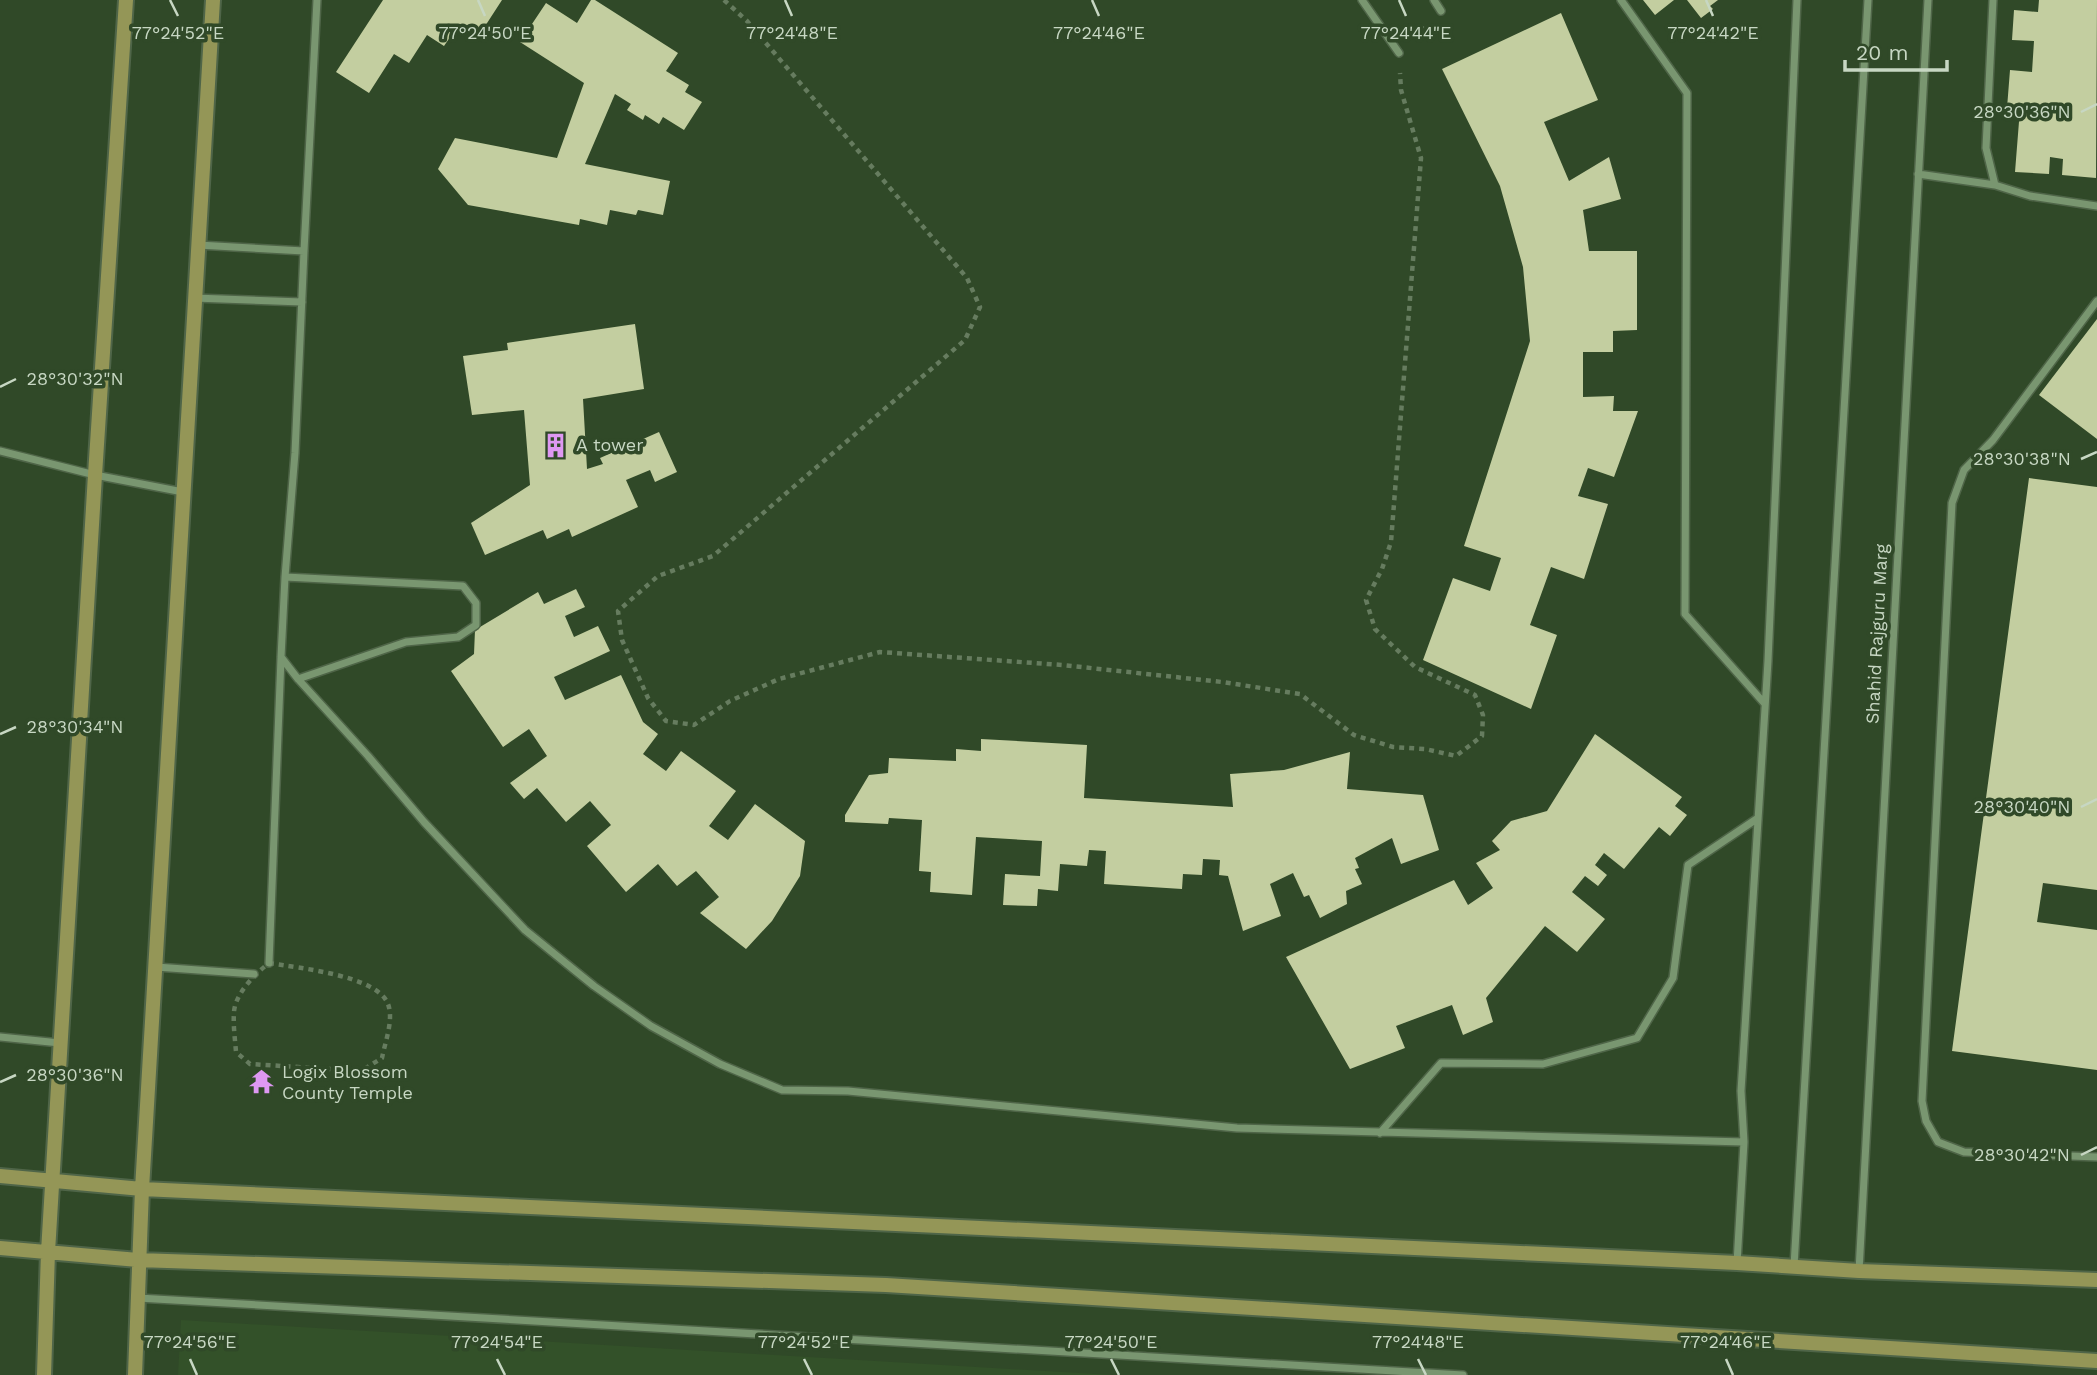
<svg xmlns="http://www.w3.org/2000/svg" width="2097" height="1375" font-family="'Work Sans',sans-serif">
  <rect width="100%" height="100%" fill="#304928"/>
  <path fill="#335129" d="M181,1320L1113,1375H178Z"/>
  <path fill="#c3cea0" d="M383,0H502L478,37L459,24L444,46L427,35L409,63L394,54L369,93L336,72Z
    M591,0H595L678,53L666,71L689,85L685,92L702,102L684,130L663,117L659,124L645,115L643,120L627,110L631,104L615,94L585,164L670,181L663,215L638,210L636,215L610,210L607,225L580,219L579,225L468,205L438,169L455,138L557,158L584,83L520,42L546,3L577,23Z
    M1643,0H1674L1655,15Z
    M1687,0H1718L1710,6L1713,9L1701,18Z
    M2039,0H2097L2096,178L2062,175L2063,159L2050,157L2049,174L2015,172L2020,109L2007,108L2010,70L2032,72L2034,41L2012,40L2014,10L2038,12Z
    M1561,13L1598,100L1544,122L1569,181L1609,157L1621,199L1583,210L1589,251H1637V330L1613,331V352H1583V397L1614,396L1613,411H1638L1614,477L1588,468L1578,496L1608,504L1584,579L1551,567L1530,625L1557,635L1531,709L1423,660L1453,578L1490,591L1501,558L1464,546L1530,341L1523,267L1500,186L1442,69Z
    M2097,319V439L2039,395Z
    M635,324L644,389L583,399L587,469L603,464L600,458L659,432L677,472L655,482L650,470L626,480L638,507L572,537L569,529L547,539L543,530L485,555L471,523L530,485L524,410L472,415L463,356L508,350L507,343Z
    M2029,478L2097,487V890L2043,883L2037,922L2097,930V1070L1952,1051Z
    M576,589L585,607L565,616L574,637L598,626L610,651L554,677L565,700L621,675L643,722L658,734L643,754L666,771L681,751L736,791L709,826L728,840L755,804L805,841L800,876L772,921L746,949L700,913L719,897L696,871L677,886L658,864L626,892L587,846L611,825L590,801L566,822L537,788L524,799L510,783L547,756L529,729L503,747L451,671L474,654L475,630L538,592L544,604Z
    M1595,734L1682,797L1675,806L1687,815L1670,836L1659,827L1624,869L1604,853L1595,865L1607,875L1598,886L1585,876L1572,892L1605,919L1577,952L1545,926L1486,998L1493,1022L1463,1035L1452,1005L1396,1026L1405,1048L1350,1069L1286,957L1454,880L1468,905L1493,888L1476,863L1500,850L1492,841L1511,821L1547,811Z
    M981,739L1087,745L1084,798L1233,807L1230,774L1284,770L1350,752L1347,789L1423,795L1439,850L1401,864L1392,838L1355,858L1359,868L1355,869L1362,884L1346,891L1347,904L1320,918L1309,895L1304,897L1293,873L1270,884L1281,916L1243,931L1228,876L1219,875L1220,860L1203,859L1202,875L1183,874L1182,889L1104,884L1106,851L1089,850L1087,866L1060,864L1058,891L1038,889L1037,906L1003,905L1005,874L1040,876L1042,841L976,837L972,895L930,892L931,872L919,871L922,820L889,818L888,824L845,822V815L869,775L888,773L889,758L956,761V749L981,751Z"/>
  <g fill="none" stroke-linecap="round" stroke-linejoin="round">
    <defs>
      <path id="street" d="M1362,0L1399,53
        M1434,0L1441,11
        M1621,0L1687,93L1685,614L1765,704
        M1993,0L1986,148L1995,185L2030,196L2097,206
        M1918,174L1995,185
        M198,245L304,251L295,453L285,577L281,657L298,679L368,756L424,822L525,930L594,986L651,1026L720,1064L782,1090L848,1091L1237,1128L1744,1142
        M304,251L317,0
        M194,298L302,302
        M2097,301L1993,440L1964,470L1952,503L1922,1101L1926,1121L1938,1142L1964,1152L2097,1157
        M0,451L95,475L183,492
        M285,577L463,586L476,603V625L458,637L406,642L298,679
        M269,963L281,658
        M156,967L254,974
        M0,1037L60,1043
        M1380,1133L1441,1063L1543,1064L1637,1038L1673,978L1688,865L1758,818
        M1737,1263L1744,1142L1741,1091L1768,661L1797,0
        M1794,1266L1868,0
        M1859,1271L1928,0
        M138,1298L1463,1375"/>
      <path id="secondary" d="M0,1176L142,1189L1737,1263L1859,1271L2097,1280
        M0,1248L138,1260L886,1285L2097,1361
        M44,1375L48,1252L95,475L126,0
        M135,1375L142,1189L213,0"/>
    </defs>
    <use href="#street" stroke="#4f6548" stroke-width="10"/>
    <use href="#secondary" stroke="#4f6548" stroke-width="18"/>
    <path stroke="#667c5f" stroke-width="4.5" stroke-dasharray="5 5" stroke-linecap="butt" d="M724,0L747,21L967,278L980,307L965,340L713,556L658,576L618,611L622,640L648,698L666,721L694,725L730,701L779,679L880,652L1062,665L1222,682L1300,694L1354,735L1393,747L1425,749L1456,756L1482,736L1483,715L1475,695L1415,667L1375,629L1366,600L1382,569L1391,542L1421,158L1401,90L1400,73
      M1413,37L1425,23
      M269,963C297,968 377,975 388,1004C394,1020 385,1042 382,1058L361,1071L250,1064L236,1052C235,1039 233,1025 234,1012C235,994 255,974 269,963Z"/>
    <use href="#street" stroke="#799670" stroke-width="7"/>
    <use href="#secondary" stroke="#949657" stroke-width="14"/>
  </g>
  <path fill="none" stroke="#c7d7c3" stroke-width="2.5" d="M170,0L178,16M478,0L485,16M785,0L792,16M1092,0L1099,16M1399,0L1406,16M1706,0L1713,16M2081,112L2097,104M0,387L16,379M2081,459L2097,452M0,734L16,727M2081,807L2097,799M0,1082L16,1075M2081,1155L2097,1147M190,1359L197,1375M497,1359L505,1375M804,1359L812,1375M1111,1359L1119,1375M1418,1359L1426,1375M1726,1359L1733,1375"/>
  <defs>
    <symbol id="building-bare" viewBox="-9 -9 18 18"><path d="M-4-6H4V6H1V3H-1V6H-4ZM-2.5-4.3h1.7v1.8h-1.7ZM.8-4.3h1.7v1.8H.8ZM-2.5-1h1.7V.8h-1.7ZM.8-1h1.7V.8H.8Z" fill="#de98f2" stroke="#304928" stroke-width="2.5" paint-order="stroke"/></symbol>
    <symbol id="temple-bare" viewBox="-9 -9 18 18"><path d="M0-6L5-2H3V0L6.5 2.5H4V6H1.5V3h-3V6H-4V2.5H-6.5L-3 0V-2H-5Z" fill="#de98f2" stroke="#304928" stroke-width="2.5" paint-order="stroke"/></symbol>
  </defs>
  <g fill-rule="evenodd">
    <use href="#building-bare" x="538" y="428" width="35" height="35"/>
    <use href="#temple-bare" x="244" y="1064" width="35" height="35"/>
  </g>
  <g text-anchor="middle" stroke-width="7" stroke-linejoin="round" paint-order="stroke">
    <g font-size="18" fill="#c7d7c3" stroke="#304928" text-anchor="start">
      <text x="576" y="451">A tower</text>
      <text x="282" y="1078">Logix Blossom<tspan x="282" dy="21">County Temple</tspan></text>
    </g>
    <g font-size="18" fill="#c7d7c3" stroke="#304928">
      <text transform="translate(1877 634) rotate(-87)" y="6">Shahid Rajguru Marg</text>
    </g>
  </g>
  <g font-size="18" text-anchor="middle" fill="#c7d7c3" stroke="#304928" stroke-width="7" stroke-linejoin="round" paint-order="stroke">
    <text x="178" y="39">77°24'52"E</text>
    <text x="485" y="39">77°24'50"E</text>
    <text x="792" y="39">77°24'48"E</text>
    <text x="1099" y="39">77°24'46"E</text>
    <text x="1406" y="39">77°24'44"E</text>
    <text x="1713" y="39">77°24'42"E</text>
    <text x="2022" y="118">28°30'36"N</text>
    <text x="75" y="385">28°30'32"N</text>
    <text x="2022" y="465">28°30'38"N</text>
    <text x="75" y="733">28°30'34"N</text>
    <text x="2022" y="813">28°30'40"N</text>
    <text x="75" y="1081">28°30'36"N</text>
    <text x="2022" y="1161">28°30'42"N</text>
    <text x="190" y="1348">77°24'56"E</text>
    <text x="497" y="1348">77°24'54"E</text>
    <text x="804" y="1348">77°24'52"E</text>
    <text x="1111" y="1348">77°24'50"E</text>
    <text x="1418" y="1348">77°24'48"E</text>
    <text x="1726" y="1348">77°24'46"E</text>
  </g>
  <path d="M1845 60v10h102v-10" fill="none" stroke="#c7d7c3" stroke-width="3.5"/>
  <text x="1856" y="60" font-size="21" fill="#c7d7c3" stroke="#304928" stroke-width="5" paint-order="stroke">20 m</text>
</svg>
